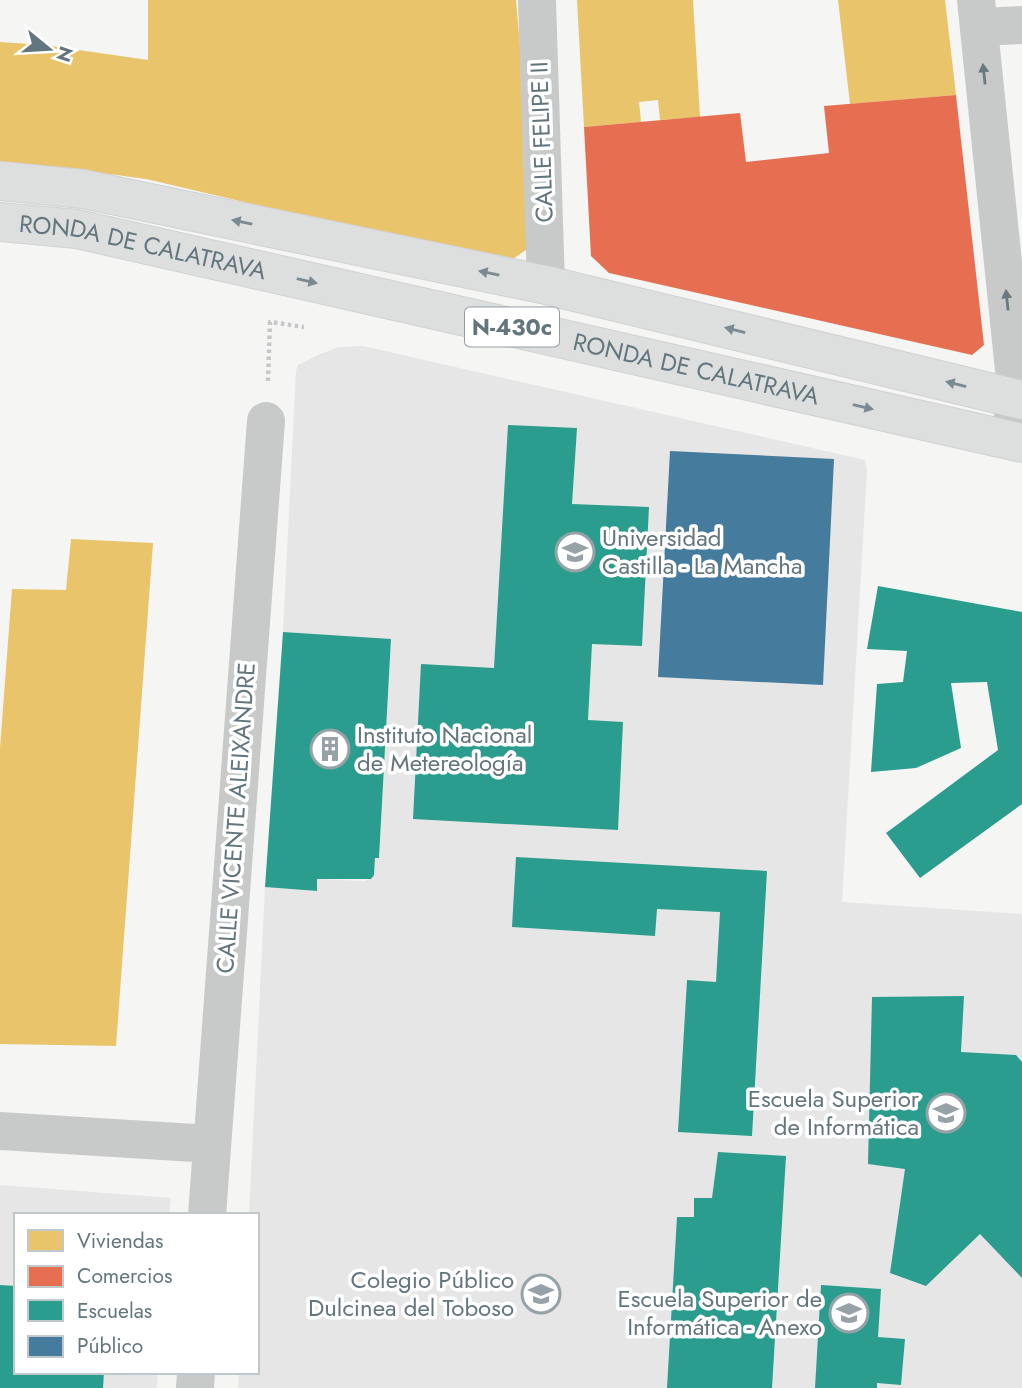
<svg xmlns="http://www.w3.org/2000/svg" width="1022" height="1388" font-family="Jost,sans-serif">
  <rect width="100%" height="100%" fill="#f5f5f4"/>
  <path fill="#e5e6e5" d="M363,346L865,460L867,471L842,902L1022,914V1388H238L239,1372H257V1215H249L265,887L316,891L317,879L365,881L374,875L375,858H379L391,640L283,632L296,371L298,365L318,355L339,347Z
    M0,1185L171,1198L169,1215H16V1372H158L157,1388H0Z"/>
  <path fill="#e9c46a" d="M148,0H516L525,105L533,245L510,261L373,232L146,179L49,166L0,165V42L44,45L148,60Z
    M577,0H693L700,117L660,120L658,100L639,102L641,122L584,127Z
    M838,0H945L956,95L850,104Z
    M71,539L153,543L116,1046L0,1044V748L12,589L66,590Z"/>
  <path fill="#e76f51" d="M956,95L984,345L972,355L609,273L591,256L584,127L740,113L746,162L829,153L824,106Z"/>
  <path fill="#2a9d8f" d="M508,425L577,428L572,504L649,507L642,646L592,644L588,720L623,722L618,830L413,819L421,664L494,668Z
    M878,586L1022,612V804L920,878L886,833L998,750L987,682L951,683L961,748L916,768L871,772L877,684L903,682L907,651L867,649Z
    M283,632L391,639L379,858H375L374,875L371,879H317V891L265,887Z
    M516,857L767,871L752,1136L678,1132L687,980L716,982L720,912L657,909L655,936L512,927Z
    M964,996L961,1052L1016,1055L1022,1062V1278L980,1234L926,1286L890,1273L905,1169L868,1164L872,997Z
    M718,1152L786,1156L772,1388H667L677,1217H694V1198H712Z
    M0,1285L16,1286V1372H104L103,1388H0Z
    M821,1285L881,1289L878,1337L905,1339L901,1385L877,1383V1388H815Z"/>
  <path fill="#457b9d" d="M670,451L834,459L823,685L658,677Z"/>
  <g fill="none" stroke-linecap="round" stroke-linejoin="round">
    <defs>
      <g id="highway">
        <path d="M0,181L83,189L546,285L1022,400"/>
        <path id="s1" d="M0,222L77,229L1022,443"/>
      </g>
    </defs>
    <use href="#highway" stroke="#d1d2d2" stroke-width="40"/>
    <path stroke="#c5c7c8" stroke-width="4.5" stroke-dasharray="3.5 3.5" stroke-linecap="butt" d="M268,381L270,322L304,327"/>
    <path stroke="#c8caca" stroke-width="38" d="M537,0L546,285
      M976,0L1017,399L1008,440
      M979,27L1022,25
      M0,1131L211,1144
      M207,1215L266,421
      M195,1388L196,1372"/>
    <use href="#highway" stroke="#dddede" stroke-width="38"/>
  </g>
  <defs><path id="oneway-solid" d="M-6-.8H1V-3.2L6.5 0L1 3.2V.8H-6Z" transform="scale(1.75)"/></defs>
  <g fill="#687981">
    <use href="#oneway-solid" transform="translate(984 74) rotate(-96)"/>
    <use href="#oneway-solid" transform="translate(1007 300) rotate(-96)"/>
  </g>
  <g fill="#7b8a90">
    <use href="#oneway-solid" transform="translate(242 222) rotate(-168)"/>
    <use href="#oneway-solid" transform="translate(489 273) rotate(-168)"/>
    <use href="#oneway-solid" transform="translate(307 281) rotate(13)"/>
    <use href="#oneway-solid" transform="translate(735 330) rotate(-166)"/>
    <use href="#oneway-solid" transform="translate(956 384) rotate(-166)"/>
    <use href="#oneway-solid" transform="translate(863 407) rotate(13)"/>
  </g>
  <defs>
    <symbol id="university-ring" viewBox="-11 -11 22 22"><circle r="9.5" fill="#fff" stroke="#96a2a7" stroke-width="1.5"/><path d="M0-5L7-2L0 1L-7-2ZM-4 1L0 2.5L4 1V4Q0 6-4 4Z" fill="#96a2a7"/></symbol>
    <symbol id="building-ring" viewBox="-11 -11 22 22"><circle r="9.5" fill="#fff" stroke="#96a2a7" stroke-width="1.5"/><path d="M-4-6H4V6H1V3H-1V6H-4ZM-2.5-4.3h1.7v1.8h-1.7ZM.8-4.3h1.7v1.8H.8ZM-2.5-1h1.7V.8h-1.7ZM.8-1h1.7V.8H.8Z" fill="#96a2a7"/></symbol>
    <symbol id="school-ring" viewBox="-11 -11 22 22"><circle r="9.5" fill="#fff" stroke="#96a2a7" stroke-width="1.5"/><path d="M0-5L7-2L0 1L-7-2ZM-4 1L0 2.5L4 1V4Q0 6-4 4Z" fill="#96a2a7"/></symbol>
  </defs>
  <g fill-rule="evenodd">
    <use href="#university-ring" x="553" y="530" width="44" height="44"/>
    <use href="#building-ring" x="308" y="727" width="44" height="44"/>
    <use href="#university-ring" x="924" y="1091" width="44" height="44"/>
    <use href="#school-ring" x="519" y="1272" width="44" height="44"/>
    <use href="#university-ring" x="827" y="1291" width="44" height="44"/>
  </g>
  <g text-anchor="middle" stroke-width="7" stroke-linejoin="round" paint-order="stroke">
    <rect fill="#fff" stroke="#929ea4" stroke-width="2" x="465" y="307.5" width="94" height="39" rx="5"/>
    <g font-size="23" font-weight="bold" fill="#63757d">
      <text x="512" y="335">N-430c</text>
    </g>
    <g font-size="24" fill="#63757d" stroke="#fff">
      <text transform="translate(542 142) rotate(-92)" y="8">CALLE FELIPE II</text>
      <text dy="8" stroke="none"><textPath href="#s1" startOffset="145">RONDA DE CALATRAVA</textPath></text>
      <text dy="8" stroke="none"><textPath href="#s1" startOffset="712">RONDA DE CALATRAVA</textPath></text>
      <text transform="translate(236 818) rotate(-86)" y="8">CALLE VICENTE ALEIXANDRE</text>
    </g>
    <g font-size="24" fill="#63757d" stroke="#fff" text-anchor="end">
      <text x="602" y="546" text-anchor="start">Universidad<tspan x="602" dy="28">Castilla - La Mancha</tspan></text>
      <text x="357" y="743" text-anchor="start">Instituto Nacional<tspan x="357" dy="28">de Metereología</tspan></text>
      <text x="919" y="1107">Escuela Superior<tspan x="919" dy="28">de Informática</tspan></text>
      <text x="514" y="1288">Colegio Público<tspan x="514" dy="28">Dulcinea del Toboso</tspan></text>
      <text x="822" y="1307">Escuela Superior de<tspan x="822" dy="28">Informática - Anexo</tspan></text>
    </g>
  </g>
  <rect x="14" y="1213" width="245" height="161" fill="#ffffff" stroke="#c1c8cb" stroke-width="2"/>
  <rect x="28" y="1230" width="35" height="21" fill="#e9c46a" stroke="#c1c8cb" stroke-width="2"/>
  <text x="77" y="1248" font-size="21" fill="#63757d">Viviendas</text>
  <rect x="28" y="1266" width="35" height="21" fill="#e76f51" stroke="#c1c8cb" stroke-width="2"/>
  <text x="77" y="1283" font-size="21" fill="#63757d">Comercios</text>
  <rect x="28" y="1300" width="35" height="21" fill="#2a9d8f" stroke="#c1c8cb" stroke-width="2"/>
  <text x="77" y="1318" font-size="21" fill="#63757d">Escuelas</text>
  <rect x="28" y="1336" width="35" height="21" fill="#457b9d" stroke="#c1c8cb" stroke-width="2"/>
  <text x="77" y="1353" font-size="21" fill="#63757d">Público</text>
  <g transform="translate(49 49) rotate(108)" stroke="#ffffff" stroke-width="5" paint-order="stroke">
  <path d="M0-5L12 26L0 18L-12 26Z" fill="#63757d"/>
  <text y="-10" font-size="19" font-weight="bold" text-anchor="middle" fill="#63757d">N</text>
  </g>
</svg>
